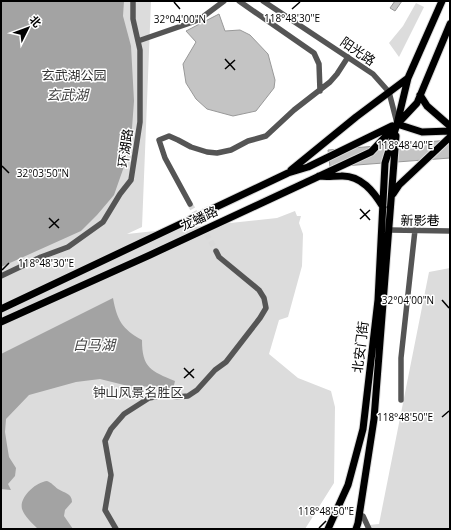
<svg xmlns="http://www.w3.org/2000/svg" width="451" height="530" font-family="'Open Sans','Noto Sans SC',sans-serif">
  <rect width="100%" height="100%" fill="#fff"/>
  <path fill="#dcdcdc" d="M1,1H151L142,227L127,234L277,218L295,211L297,216H301L299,223L303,234L302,266L288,317L279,320L269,354L298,378L331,391L335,407L334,483L305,529H1Z
    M416,3L424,7L399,57L389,43L403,26Z
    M450,268V529H368L369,525L379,524L429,272Z"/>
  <path fill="#a3a3a3" d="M1,1H124L123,16L131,46L134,101L132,128L127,158L114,195L97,215L81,231L1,267Z
    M113,298C117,320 122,329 142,340C142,368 151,371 175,381L173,389L140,386H128L100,379L76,382L29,395L6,419L5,432L7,445L9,457L16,468L15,476L8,484L11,490L1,489V354Z
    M47,481C52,483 54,486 58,489C64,493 72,493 72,502L65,510L64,516L73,529H38C32,523 25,517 22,509C19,497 36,482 47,481Z"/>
  <path fill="#c4c4c4" stroke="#999" d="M395,1H402L395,11L390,8Z
    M219,14L225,31L240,30L250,35L268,54L275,80L274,88L256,111L233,116L207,109L196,99L186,83L183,64L196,42L186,31Z
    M450,140V158L330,167L328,150Z"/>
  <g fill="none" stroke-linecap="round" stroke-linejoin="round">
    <path stroke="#d9d9d9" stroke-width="5.5" stroke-dasharray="5.5 3" stroke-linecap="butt" d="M190,204L216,251"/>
    <defs>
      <path id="major" d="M420,95L427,106L450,126
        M397,124L422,132L450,131
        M291,170L356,117L408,78
        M319,176C327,177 333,176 341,176C361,175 374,192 383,207
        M393,194L399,185L450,137
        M1,309L288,173L308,167L392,126
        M1,322L150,255L371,152L417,103L450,24
        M328,529L348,485L363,429L378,300L385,163L397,124L408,78L442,1
        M356,529L358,523L374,419L396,136"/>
    </defs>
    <use href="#major" stroke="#dbdbdb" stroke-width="9"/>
    <path stroke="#555" stroke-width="5.5" d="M239,1L314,53L319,64L320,91
      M263,1L373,74L389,92L397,123
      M138,41L190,23L200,19L224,1
      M190,204L165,158L159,140L169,136L178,140L191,147L207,152L217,153L231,150L248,141L266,136L294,110L330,82L337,74L348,57
      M390,230L450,231
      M1,276L41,257L68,247L103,222L120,194L131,180L140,122V50L133,19V1
      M401,400V358L415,230
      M363,516L369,529
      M116,529L105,510L111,475L105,441L111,429L124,414L149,398L165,395L177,397L188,396L197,390L215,370L226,362L260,318L266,308L264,298L259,290L219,257L216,251"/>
    <use href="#major" stroke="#000" stroke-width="7"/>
  </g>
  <path fill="none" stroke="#000" stroke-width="1.5" d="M174,2L180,9M292,9L300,2M225,59L235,70M225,69L235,60M442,146L449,139M2,166L9,173M360,209L370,220M49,218L59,228M360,219L370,210M49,228L59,219M2,270L9,263M442,300L449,308M184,368L194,378M184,378L194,369M442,417L449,411M319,528L326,521"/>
  <g text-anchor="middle" stroke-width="3" stroke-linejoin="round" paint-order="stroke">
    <g font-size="13" fill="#000" stroke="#fff">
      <text transform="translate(358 51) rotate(35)" y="5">阳光路</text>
      <text transform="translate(125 148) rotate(-82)" y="5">环湖路</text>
      <text transform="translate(199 218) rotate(-25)" y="5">龙蟠路</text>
      <text x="420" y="225">新影巷</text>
      <text transform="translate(360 347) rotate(-83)" y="5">北安门街</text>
    </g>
    <g font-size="13" fill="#333" stroke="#fff">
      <text x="74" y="80">玄武湖公园</text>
      <text x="138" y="397">钟山风景名胜区</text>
    </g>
    <g font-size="14" font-style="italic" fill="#444" stroke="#fff">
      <text x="67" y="100">玄武湖</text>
      <text x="94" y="350">白马湖</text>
    </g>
  </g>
  <g font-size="10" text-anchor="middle" fill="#000" stroke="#fff" stroke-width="3" stroke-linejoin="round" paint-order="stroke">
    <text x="292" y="22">118°48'30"E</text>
    <text x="180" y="23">32°04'00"N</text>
    <text x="405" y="149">118°48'40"E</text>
    <text x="43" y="177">32°03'50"N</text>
    <text x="46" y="267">118°48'30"E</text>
    <text x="408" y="304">32°04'00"N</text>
    <text x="405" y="421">118°48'50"E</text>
    <text x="326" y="515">118°48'50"E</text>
  </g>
  <rect width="451" height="530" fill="none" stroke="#000000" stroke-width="4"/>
  <g transform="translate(28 28) rotate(48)" stroke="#ffffff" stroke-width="3" paint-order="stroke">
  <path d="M0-3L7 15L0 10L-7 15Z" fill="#000000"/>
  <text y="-6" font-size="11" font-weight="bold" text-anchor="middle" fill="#000000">北</text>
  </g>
</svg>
